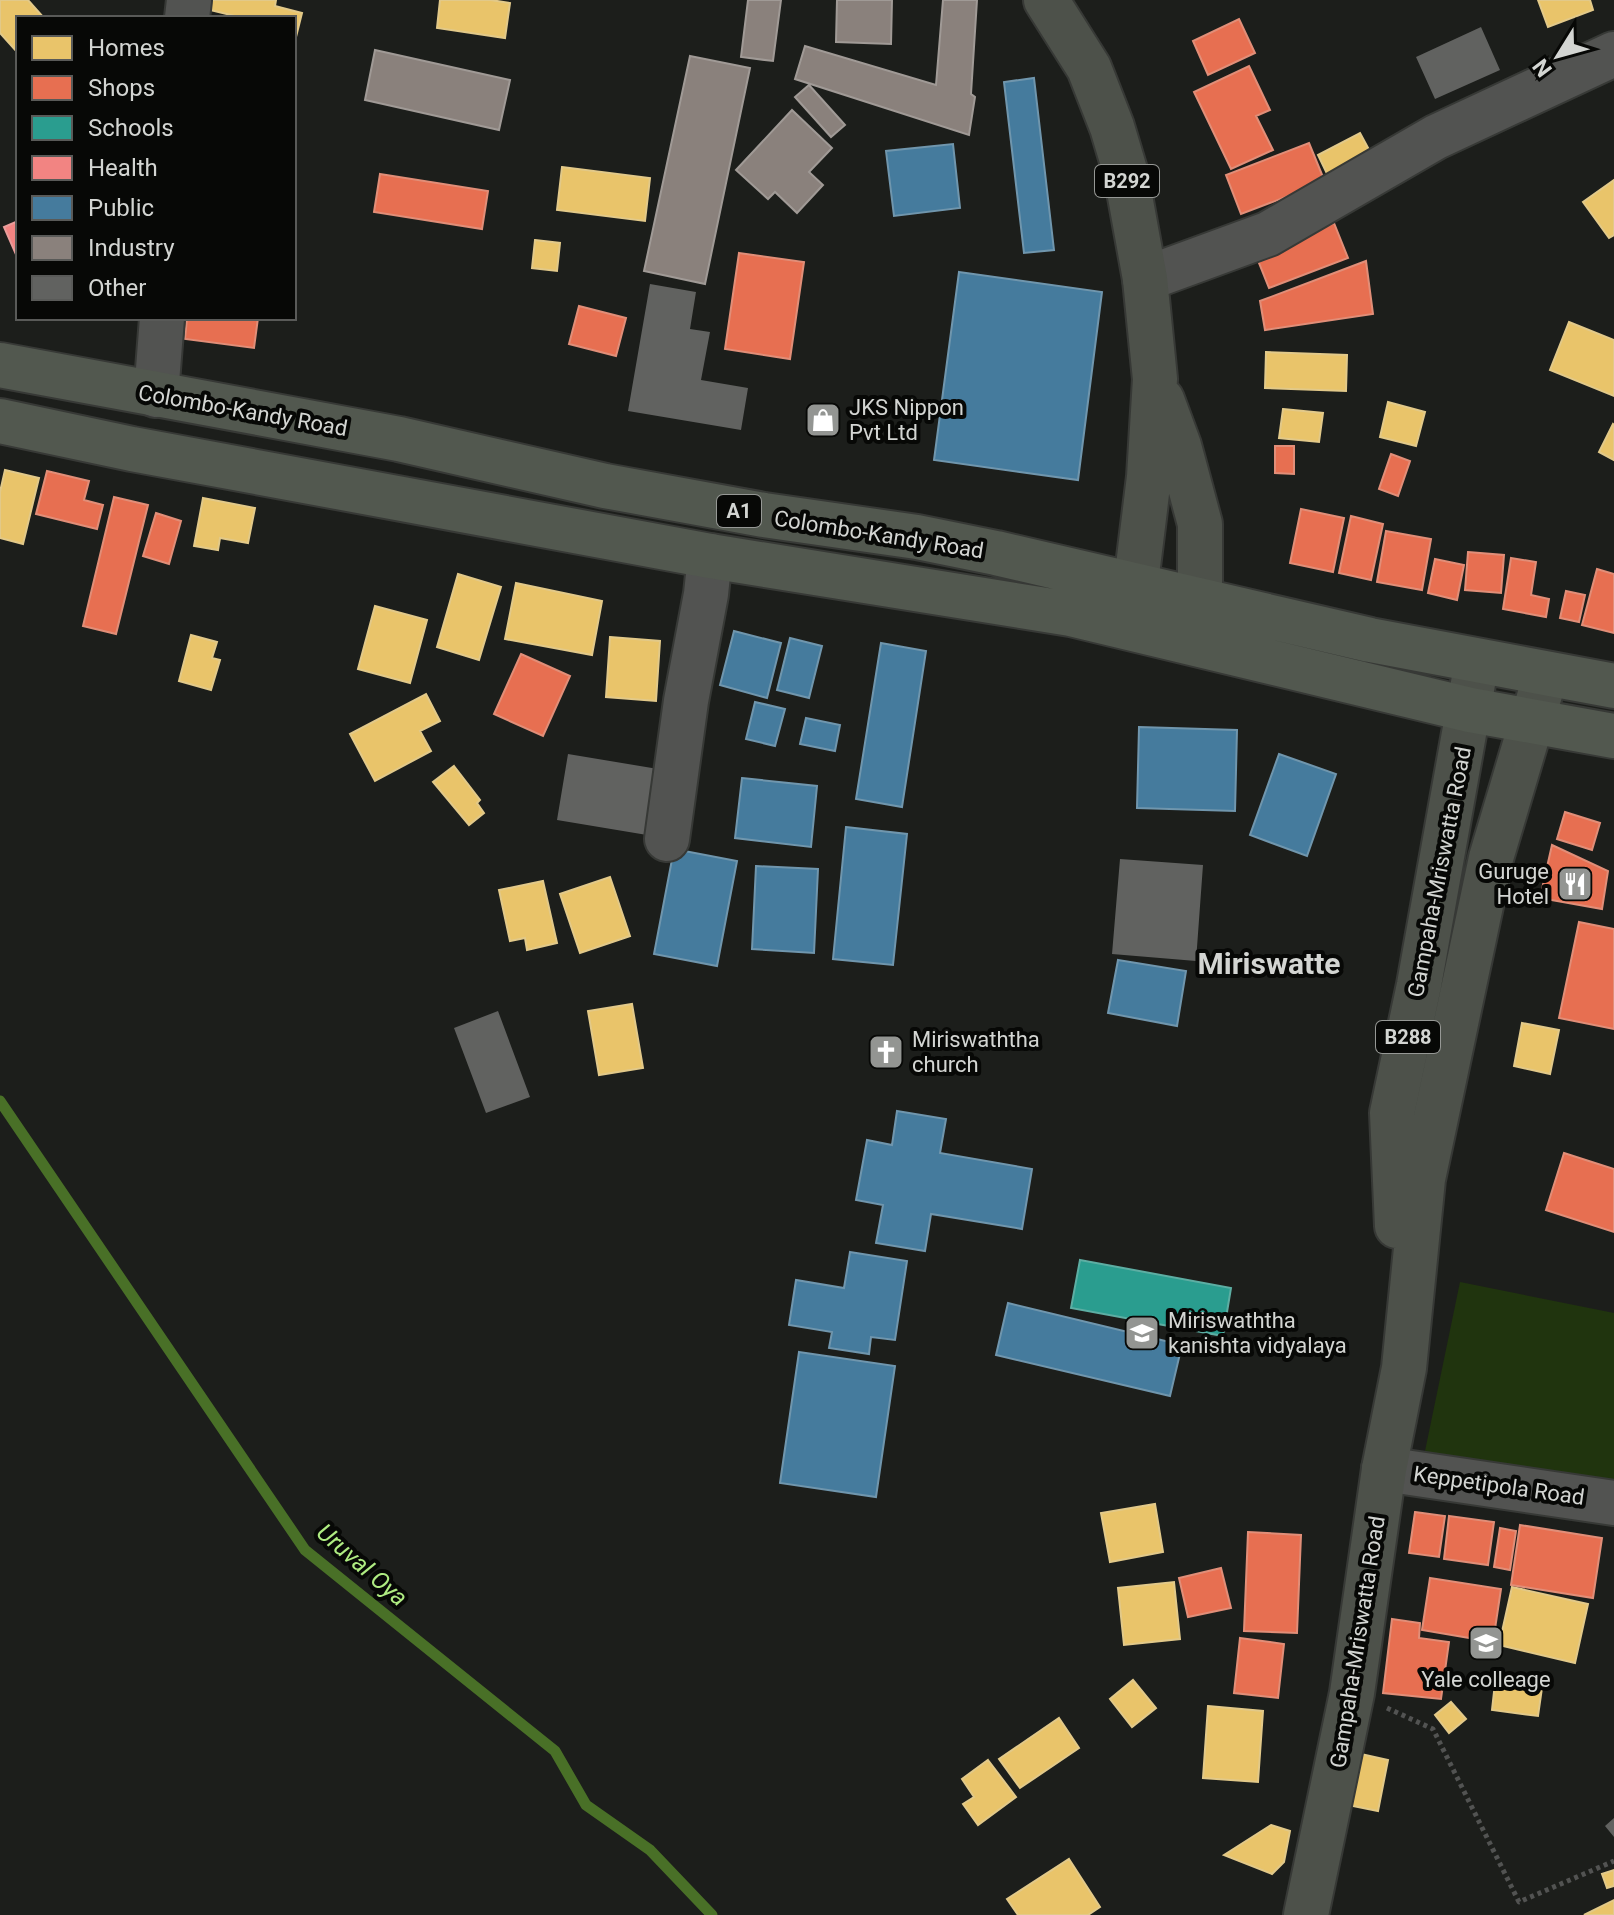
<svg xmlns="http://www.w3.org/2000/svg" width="1614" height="1915" font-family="Roboto,sans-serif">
  <rect width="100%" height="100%" fill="#1c1e1b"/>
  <path fill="#20340e" d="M1460,1282L1614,1313V1481L1424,1456Z"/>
  <path fill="#e9c46a" stroke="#e2c989" stroke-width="2" d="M0,0H28L44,18H18L17,52L0,33Z
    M200,0H276L275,6L302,13L294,45V18H243L198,7Z
    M440,0H491L510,3L505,38L437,28Z
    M1538,0H1590L1593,10L1548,27Z
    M1360,133L1373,157L1330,180L1318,155Z
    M562,167L650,178L645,221L557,210Z
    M1614,180V235L1609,238L1583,202Z
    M535,240L560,243L557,271L532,268Z
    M1569,322L1614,340V396L1550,370Z
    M1266,352L1347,355L1346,391L1265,388Z
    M1388,402L1425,412L1416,446L1380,437Z
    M1283,409L1323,413L1319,442L1279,438Z
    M1613,424L1614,425V460L1599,452Z
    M5,470L39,478L23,544L0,538V492Z
    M203,498L255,508L248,543L220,538L218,550L194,546Z
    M458,574L501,587L479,660L437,647Z
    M516,583L602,601L592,655L505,639Z
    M375,606L427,620L410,683L358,669Z
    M191,635L217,642L212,658L220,660L211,690L179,681Z
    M610,637L660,641L656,701L606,697Z
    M426,694L440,721L420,731L431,751L375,781L350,734Z
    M454,766L480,800L477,803L484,813L469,825L433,782Z
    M610,877L630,936L580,953L560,894Z
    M543,881L557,943L527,950L525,938L510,941L499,890Z
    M632,1004L643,1068L599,1075L588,1011Z
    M1522,1023L1559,1030L1550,1074L1514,1066Z
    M1155,1504L1163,1552L1110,1562L1101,1513Z
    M1174,1582L1180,1639L1124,1645L1118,1588Z
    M1512,1587L1588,1604L1575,1663L1499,1645Z
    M1133,1680L1156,1708L1132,1727L1110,1699Z
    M1495,1683L1542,1688L1538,1716L1492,1710Z
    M1451,1702L1466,1719L1449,1733L1435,1715Z
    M1208,1706L1263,1711L1258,1782L1203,1778Z
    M1059,1718L1079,1748L1020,1788L999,1759Z
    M1352,1752L1388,1760L1378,1811L1343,1804Z
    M988,1760L1016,1797L978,1825L963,1804L974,1797L962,1779Z
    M1271,1825L1290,1831L1284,1862L1272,1874L1224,1855Z
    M1069,1859L1100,1907L1088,1915H1018L1007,1899Z
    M1614,1870V1886L1607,1888L1602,1874Z
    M1614,1900V1915H1584Z"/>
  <path fill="#e76f51" stroke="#e18e78" stroke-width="2" d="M1239,19L1255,53L1208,75L1193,41Z
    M1249,66L1270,110L1256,116L1273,150L1231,169L1194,92Z
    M1309,143L1325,182L1241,214L1226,175Z
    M380,174L488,191L482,229L374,212Z
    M1334,223L1348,258L1269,288L1255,253Z
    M739,253L804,262L790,359L725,349Z
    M1366,261L1373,314L1265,330L1260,301Z
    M579,306L626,318L616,356L569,344Z
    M187,318H258L254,348L185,339Z
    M1275,446H1294V474L1275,473Z
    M1391,454L1410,461L1398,496L1379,489Z
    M47,471L89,481L84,500L103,505L97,529L36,514Z
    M114,497L148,505L116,634L83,626Z
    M1301,509L1344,518L1333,572L1290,563Z
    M156,513L181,521L169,564L143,556Z
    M1351,516L1383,524L1371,580L1339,573Z
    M1386,531L1431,539L1422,590L1377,582Z
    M1468,552L1504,555L1501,593L1465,590Z
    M1511,558L1536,562L1531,595L1549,599L1546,617L1503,609Z
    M1435,559L1464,565L1457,600L1428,593Z
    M1597,569L1614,574V633L1582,625Z
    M1566,591L1585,595L1579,622L1560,618Z
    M521,654L570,676L543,736L494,714Z
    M1565,812L1600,823L1592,850L1557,839Z
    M1552,845L1608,871L1602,909L1540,898Z
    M1579,922L1614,929V1029L1559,1018Z
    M1564,1153L1614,1169V1232L1546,1210Z
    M1415,1512L1445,1516L1439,1557L1409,1553Z
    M1449,1516L1494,1522L1488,1565L1444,1559Z
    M1520,1525L1602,1538L1593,1598L1511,1585Z
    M1500,1528L1516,1531L1510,1570L1494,1567Z
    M1248,1532L1301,1535L1297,1633L1244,1631Z
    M1221,1568L1231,1608L1188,1617L1179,1578Z
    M1430,1578L1501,1589L1493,1642L1422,1630Z
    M1392,1619L1420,1623L1419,1638L1449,1642L1441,1699L1383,1693Z
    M1240,1638L1284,1644L1278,1698L1234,1693Z"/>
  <path fill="#2a9d8f" stroke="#5daea3" stroke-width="2" d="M1080,1260L1231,1288L1223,1336L1071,1308Z"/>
  <path fill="#f28482" stroke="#e99c9a" stroke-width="2" d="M18,221V259L4,227Z"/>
  <path fill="#457b9d" stroke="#7096ad" stroke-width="2" d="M1034,78L1054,250L1024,253L1004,82Z
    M953,144L960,208L894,216L886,151Z
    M959,272L1102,292L1078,480L934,460Z
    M734,631L781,643L767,698L720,685Z
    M790,638L822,646L809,698L777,690Z
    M881,643L926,651L902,807L856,799Z
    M755,702L785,709L775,746L746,739Z
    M806,718L840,725L835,751L800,744Z
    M1139,727L1237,730L1235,811L1137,808Z
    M1279,754L1336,774L1307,856L1250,835Z
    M742,778L817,786L811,847L735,838Z
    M846,827L907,834L893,965L833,959Z
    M674,849L737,861L717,966L654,954Z
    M756,866L818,869L814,953L752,949Z
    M1118,960L1186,971L1177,1026L1108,1013Z
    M897,1111L946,1119L940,1153L1032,1169L1022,1229L931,1214L925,1251L876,1243L883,1205L856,1200L867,1140L892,1145Z
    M850,1252L907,1261L895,1340L871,1337L869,1354L829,1348L832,1332L789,1325L796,1280L844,1288Z
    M1008,1303L1182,1345L1170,1396L996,1355Z
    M799,1352L895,1366L876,1497L780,1483Z"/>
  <path fill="#8a817c" stroke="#a09a96" stroke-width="2" d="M748,0H781L773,61L741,57Z
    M837,0H892L891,44L836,42Z
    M943,0H977L971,94L975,97L969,135L795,79L805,46L936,85Z
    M375,50L510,80L499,130L365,100Z
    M690,56L750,68L705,284L644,271Z
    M809,85L845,125L831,137L795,97Z
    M792,110L832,148L809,172L823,185L797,213L775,192L768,199L736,170Z"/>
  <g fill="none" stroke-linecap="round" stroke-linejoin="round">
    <path stroke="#497027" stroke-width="11" d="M0,1101L305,1550L555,1751L586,1805L650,1850L712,1915"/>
  </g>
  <path fill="#616260" d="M1481,27L1500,70L1435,99L1416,57Z
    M650,284L696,292L690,329L710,332L701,380L748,388L741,430L628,411Z
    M568,754L658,769L647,835L557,820Z
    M1120,859L1203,865L1196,961L1112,954Z
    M498,1011L530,1097L486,1113L454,1028Z
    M1614,1818V1837L1605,1826Z"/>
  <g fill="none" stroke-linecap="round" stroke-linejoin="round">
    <defs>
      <path id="minor" d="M187,18L189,0
        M1145,279L1268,234L1436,137L1614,54
        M156,395L162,318
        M667,839L686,701L706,594L710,556
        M1384,1469L1614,1503"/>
      <path id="major" d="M1046,0L1089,68L1112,127L1126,174L1145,279L1155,379L1149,477L1131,623
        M1162,400L1179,446L1200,524V601L1195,638
        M1397,1226L1392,1113L1419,985L1477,661
        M1306,1915L1352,1693L1384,1469L1404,1368L1423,1179L1491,858L1546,674"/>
      <path id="highway" d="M0,365L399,439L605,486L764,515L917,537L996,553L1370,640L1614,686
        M0,421L132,449L710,556L1071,614L1470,710L1614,736"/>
    </defs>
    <use href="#minor" stroke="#373936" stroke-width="48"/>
    <use href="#major" stroke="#373936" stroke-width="48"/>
    <use href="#highway" stroke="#373936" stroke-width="48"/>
    <path stroke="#525352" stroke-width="5" stroke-dasharray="4 4" stroke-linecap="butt" d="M1387,1708L1433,1729L1519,1902L1614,1861"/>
    <use href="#minor" stroke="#525351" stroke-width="44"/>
    <use href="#major" stroke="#4d514a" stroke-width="44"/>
    <use href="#highway" stroke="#52584f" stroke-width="44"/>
  </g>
  <defs>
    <symbol id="shop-square" viewBox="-11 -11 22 22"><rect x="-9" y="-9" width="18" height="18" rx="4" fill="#939592" stroke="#070806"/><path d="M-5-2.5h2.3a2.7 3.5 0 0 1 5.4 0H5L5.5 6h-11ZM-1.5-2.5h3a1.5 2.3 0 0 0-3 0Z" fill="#fff"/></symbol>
    <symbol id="restaurant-square" viewBox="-11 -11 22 22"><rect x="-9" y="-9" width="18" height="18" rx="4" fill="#939592" stroke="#070806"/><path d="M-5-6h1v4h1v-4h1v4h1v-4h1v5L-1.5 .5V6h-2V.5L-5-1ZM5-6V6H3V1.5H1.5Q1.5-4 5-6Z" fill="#fff"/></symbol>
    <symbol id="church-square" viewBox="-11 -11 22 22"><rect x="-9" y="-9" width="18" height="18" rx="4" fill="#939592" stroke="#070806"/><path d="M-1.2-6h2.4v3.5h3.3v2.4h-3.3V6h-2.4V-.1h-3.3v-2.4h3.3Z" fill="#fff"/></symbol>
    <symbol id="school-square" viewBox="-11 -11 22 22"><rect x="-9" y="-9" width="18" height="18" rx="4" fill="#939592" stroke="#070806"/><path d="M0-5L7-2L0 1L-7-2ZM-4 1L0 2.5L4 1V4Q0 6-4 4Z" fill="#fff"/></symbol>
  </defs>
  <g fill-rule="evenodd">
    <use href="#shop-square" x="803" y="400" width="40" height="40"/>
    <use href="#restaurant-square" x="1555" y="864" width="40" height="40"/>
    <use href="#church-square" x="866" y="1032" width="40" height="40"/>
    <use href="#school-square" x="1122" y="1313" width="40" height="40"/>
    <use href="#school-square" x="1466" y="1623" width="40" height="40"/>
  </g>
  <g text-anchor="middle" stroke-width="8" stroke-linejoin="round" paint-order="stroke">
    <g fill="#070806" stroke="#969895" stroke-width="2">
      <rect x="1095" y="165" width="64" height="32" rx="6"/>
      <rect x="717" y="495" width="44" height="32" rx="6"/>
      <rect x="1376" y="1021" width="64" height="32" rx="6"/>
    </g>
    <g font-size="20" font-weight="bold" fill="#d3d5d2">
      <text x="1127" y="188">B292</text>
      <text x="739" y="518">A1</text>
      <text x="1408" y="1044">B288</text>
    </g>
    <g font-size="22" fill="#d3d5d2" stroke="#070806" text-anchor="start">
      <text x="849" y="415">JKS Nippon<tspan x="849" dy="25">Pvt Ltd</tspan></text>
      <text x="1549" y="879" text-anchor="end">Guruge<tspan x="1549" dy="25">Hotel</tspan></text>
      <text x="912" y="1047">Miriswaththa<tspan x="912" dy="25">church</tspan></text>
      <text x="1168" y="1328">Miriswaththa<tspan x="1168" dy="25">kanishta vidyalaya</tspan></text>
      <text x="1486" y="1687" text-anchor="middle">Yale colleage</text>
    </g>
    <g font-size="22" fill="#d3d5d2" stroke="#070806">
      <text transform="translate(243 410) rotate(10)" y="8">Colombo-Kandy Road</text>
      <text transform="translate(879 534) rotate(9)" y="8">Colombo-Kandy Road</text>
      <text transform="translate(1439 872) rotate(-79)" y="8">Gampaha-Mriswatta Road</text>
      <text transform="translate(1499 1485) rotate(8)" y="8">Keppetipola Road</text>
      <text transform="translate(1357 1642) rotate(-81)" y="8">Gampaha-Mriswatta Road</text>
    </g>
    <g font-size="24" font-style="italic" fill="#afec82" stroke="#070806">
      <text transform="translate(362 1565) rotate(41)" y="8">Uruval Oya</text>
    </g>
    <g font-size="30" font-weight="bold" fill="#d3d5d2" stroke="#070806">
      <text x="1269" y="974">Miriswatte</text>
    </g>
  </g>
  <rect x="16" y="16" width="280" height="304" fill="#070806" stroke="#595a58" stroke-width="2"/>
  <rect x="32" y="36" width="40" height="24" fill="#e9c46a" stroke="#595a58" stroke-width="2"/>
  <text x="88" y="56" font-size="24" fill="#d3d5d2">Homes</text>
  <rect x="32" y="76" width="40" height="24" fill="#e76f51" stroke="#595a58" stroke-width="2"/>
  <text x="88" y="96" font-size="24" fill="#d3d5d2">Shops</text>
  <rect x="32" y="116" width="40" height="24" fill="#2a9d8f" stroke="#595a58" stroke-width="2"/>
  <text x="88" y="136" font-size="24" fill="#d3d5d2">Schools</text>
  <rect x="32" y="156" width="40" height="24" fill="#f28482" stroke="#595a58" stroke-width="2"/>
  <text x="88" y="176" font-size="24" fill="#d3d5d2">Health</text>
  <rect x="32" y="196" width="40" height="24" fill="#457b9d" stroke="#595a58" stroke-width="2"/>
  <text x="88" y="216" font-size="24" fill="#d3d5d2">Public</text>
  <rect x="32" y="236" width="40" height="24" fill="#8a817c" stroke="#595a58" stroke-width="2"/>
  <text x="88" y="256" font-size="24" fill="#d3d5d2">Industry</text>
  <rect x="32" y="276" width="40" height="24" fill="#616260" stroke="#595a58" stroke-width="2"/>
  <text x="88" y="296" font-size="24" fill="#d3d5d2">Other</text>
  <g transform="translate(1558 56) rotate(233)" stroke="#070806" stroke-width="6" paint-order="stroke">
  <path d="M0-6L14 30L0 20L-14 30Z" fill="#d3d5d2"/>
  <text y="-12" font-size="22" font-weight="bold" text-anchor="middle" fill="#d3d5d2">N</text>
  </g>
</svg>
